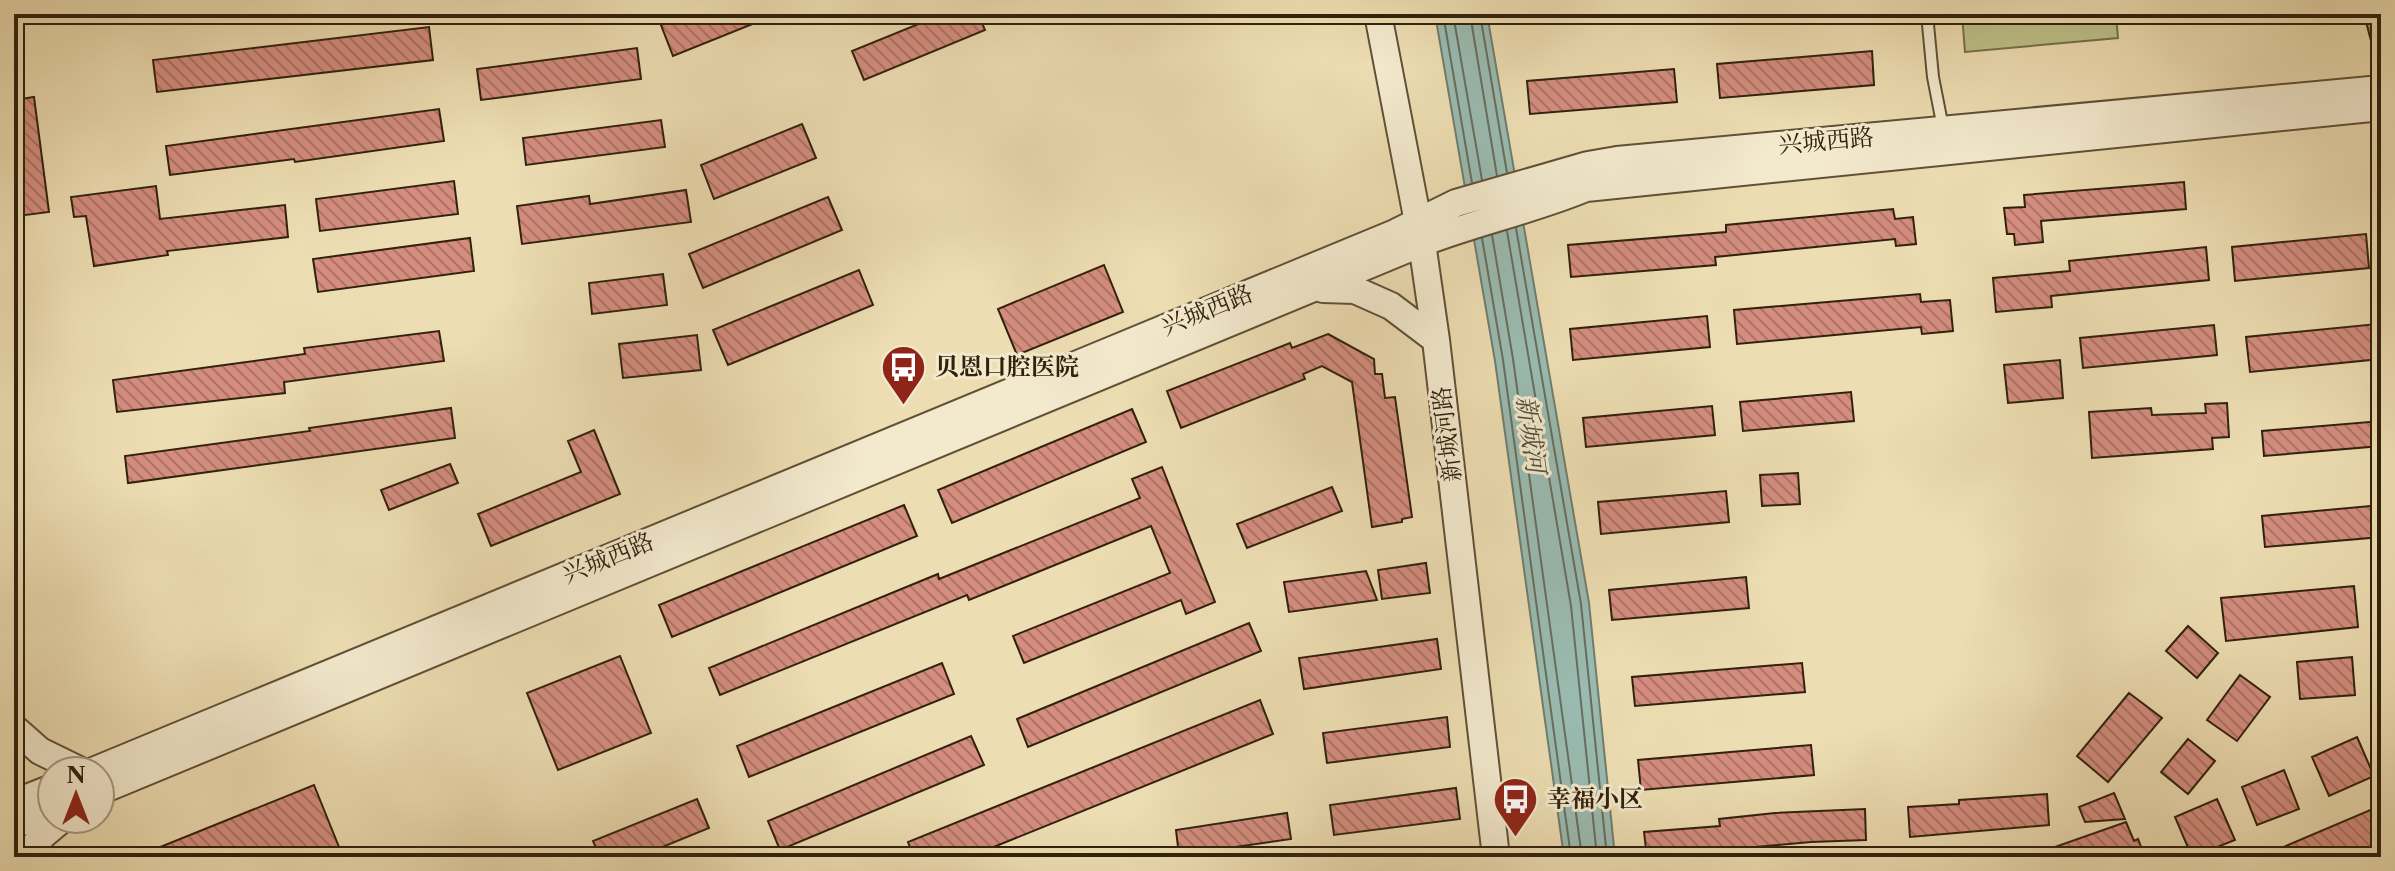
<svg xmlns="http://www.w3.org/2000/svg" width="2395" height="871" font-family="'Libre Caslon Text','Noto Serif SC',serif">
  <defs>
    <pattern id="building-back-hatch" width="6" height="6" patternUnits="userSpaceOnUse" patternTransform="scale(2)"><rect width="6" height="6" fill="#d48d7f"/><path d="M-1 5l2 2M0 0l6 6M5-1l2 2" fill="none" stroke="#ad7366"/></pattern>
  </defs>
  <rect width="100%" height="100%" fill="#edddb2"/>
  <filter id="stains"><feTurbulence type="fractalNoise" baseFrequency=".0025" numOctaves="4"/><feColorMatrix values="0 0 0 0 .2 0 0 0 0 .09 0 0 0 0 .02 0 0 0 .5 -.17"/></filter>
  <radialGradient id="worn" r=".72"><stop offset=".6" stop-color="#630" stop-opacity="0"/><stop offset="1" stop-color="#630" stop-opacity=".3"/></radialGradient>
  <path fill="#bdc089" stroke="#77704b" stroke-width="2" d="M1962,14H2116L2118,38L1965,52Z"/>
  <path fill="#9abbb1" stroke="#707d6f" stroke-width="2" d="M1435,14H1487L1589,603L1615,857H1564L1495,361Z"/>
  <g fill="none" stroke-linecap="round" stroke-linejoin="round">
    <path stroke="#666e5f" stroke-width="2" d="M1443,14L1472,183
      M1453,14L1482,180
      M1470,14L1497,176
      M1480,14L1507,173
      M1516,228L1581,604L1607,857
      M1507,231L1571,606L1597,857
      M1492,235L1513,359L1582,857
      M1482,238L1503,360L1571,857"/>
  </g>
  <path fill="url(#building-back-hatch)" stroke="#31210d" stroke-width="2" d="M688,14H775V15L673,56L661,25Z
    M943,14H978L985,30L864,80L852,51Z
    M2364,14H2381V60H2376Z
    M429,27L433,60L157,92L153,60Z
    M637,48L641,79L481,100L477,69Z
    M1872,51L1874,85L1720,98L1717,64Z
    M1674,69L1677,102L1530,114L1527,81Z
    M34,97L49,212L18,216L14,189V100Z
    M439,109L444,141L295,162L294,159L170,175L166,146Z
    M661,120L665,147L526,165L523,138Z
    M802,124L816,158L714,199L701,165Z
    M454,181L458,214L320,231L316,199Z
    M2184,182L2186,209L2041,221L2043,242L2015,245L2014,234H2007L2004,208L2025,207L2024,195Z
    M156,186L160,219L285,205L288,237L167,251L168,255L94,266L86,216L74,217L71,197Z
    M686,190L691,222L522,244L517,206L589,196L590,204Z
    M828,197L842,230L703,288L689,254Z
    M1893,209L1895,219L1913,217L1916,244L1896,246L1895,239L1715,257L1716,265L1571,277L1568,245L1726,232V225Z
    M2366,234L2369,268L2235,281L2232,247Z
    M470,238L474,271L318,292L313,259Z
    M2206,247L2209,280L2051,296L2052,307L1996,312L1993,278L2070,271L2069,261Z
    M1104,265L1123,312L1017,355L998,309Z
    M859,270L873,305L728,365L713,330Z
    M663,274L667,305L592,314L589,283Z
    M1920,294L1921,302L1950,300L1953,331L1922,334L1921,327L1737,344L1734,310Z
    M1707,316L1710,347L1573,360L1570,329Z
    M2377,324L2380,359L2250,372L2246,337Z
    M2214,325L2217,355L2083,368L2080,338Z
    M439,331L444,361L284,382L285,393L117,412L113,380L305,354L304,348Z
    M1328,334L1374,359L1375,374H1382L1385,398L1395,397L1412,517L1402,519V522L1372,527L1352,382L1322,366L1303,374L1305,379L1181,428L1167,391L1290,343L1292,348Z
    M697,335L701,370L623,378L619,344Z
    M2060,360L2063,398L2008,403L2004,365Z
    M1851,392L1854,421L1743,431L1740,402Z
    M2227,403L2229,437L2212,438L2213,449L2092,458L2089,412L2151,408L2152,415L2206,413L2205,404Z
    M1712,406L1715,435L1586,447L1583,418Z
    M451,408L455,438L128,483L125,456L310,431L309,428Z
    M1132,409L1146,442L952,523L938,490Z
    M2381,421V446L2264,456L2262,431Z
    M594,430L620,494L491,546L478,514L581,472L568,441Z
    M450,464L458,483L389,510L381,490Z
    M1162,467L1215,602L1186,614L1181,600L1024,663L1013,636L1170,573L1151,526L969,600L967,595L720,695L709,668L938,574L939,579L1140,498L1132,479Z
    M1798,473L1800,504L1762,506L1760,475Z
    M1332,487L1342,511L1247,548L1237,524Z
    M1726,491L1729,522L1601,534L1598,502Z
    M904,505L917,536L672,637L659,605Z
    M2381,505V537L2265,547L2262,516Z
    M1426,563L1430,593L1382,599L1378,570Z
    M1366,571L1377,600L1289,612L1284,582Z
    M1746,577L1749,608L1612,620L1609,590Z
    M2354,586L2358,627L2226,641L2221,598Z
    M1249,623L1261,651L1028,747L1017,719Z
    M2188,626L2218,653L2197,678L2166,651Z
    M1437,639L1441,669L1304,689L1299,658Z
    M620,656L651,733L558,770L527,693Z
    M2352,657L2355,695L2300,699L2297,662Z
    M942,663L954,694L749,777L737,746Z
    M1802,663L1805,692L1635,706L1632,677Z
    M2240,675L2270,697L2237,741L2207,720Z
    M2129,693L2162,718L2108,782L2077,756Z
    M1260,700L1273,734L969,857H914L908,842Z
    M1447,717L1450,747L1327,763L1323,733Z
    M971,736L984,765L780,850L768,821Z
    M2357,737L2374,776L2329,796L2312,757Z
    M2188,739L2215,761L2188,794L2161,772Z
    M1811,745L1814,775L1641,790L1638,760Z
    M2284,770L2299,809L2257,825L2242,787Z
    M314,785L343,857H138V856Z
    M1456,788L1460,819L1334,835L1330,805Z
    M2114,793L2125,819L2085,822L2079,807Z
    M2047,794L2049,825L1910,837L1908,807L1959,804V800Z
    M697,799L709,828L638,857H600L593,841Z
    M2217,799L2235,840L2192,857L2175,817Z
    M2375,808L2381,822V845L2350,857H2260Z
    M1865,809L1866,840L1811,842L1701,852L1702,857H1647L1644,832L1720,826L1719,819L1775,813Z
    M1287,813L1291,839L1179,855L1176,830Z
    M2126,822L2134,841L2138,839L2145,857H2032V855Z"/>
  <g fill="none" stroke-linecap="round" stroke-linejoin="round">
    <defs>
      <path id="service" d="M1927,14L1933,77L1943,128"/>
      <path id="tertiary" d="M1378,14L1422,243L1436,340L1496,857
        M1323,289L1355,290L1391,306L1436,340
        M14,728L40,751L81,771
        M93,771L1395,233L1456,203L1588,165L1617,160L2381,89
        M100,791L1422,243C1476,222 1533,210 1586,188L2381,107
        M14,803L52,788
        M14,825L52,811
        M25,857L43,835L62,819"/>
    </defs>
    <use href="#service" stroke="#605036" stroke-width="14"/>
    <use href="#tertiary" stroke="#605036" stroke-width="30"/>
    <use href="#service" stroke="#f3e9cd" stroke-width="10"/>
    <use href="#tertiary" stroke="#f3e9cd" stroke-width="26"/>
  </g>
  <defs>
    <symbol id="bus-pin" viewBox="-11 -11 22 30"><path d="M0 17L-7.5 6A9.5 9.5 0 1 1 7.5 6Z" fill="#8f2418" stroke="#f3e9cd"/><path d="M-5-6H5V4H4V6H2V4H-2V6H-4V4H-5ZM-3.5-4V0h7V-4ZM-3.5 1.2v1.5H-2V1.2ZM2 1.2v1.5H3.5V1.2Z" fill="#fff"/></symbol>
  </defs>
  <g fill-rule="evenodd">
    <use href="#bus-pin" x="878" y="342" width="51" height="69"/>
    <use href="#bus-pin" x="1490" y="774" width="51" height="69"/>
  </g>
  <g text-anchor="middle" stroke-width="6" stroke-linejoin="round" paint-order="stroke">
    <g font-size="24" fill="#31210d" stroke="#f3e9cd">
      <text transform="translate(1826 141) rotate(-5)" y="8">兴城西路</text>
      <text transform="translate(1207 310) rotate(-22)" y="8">兴城西路</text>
      <text transform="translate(1447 434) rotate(-97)" y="8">新城河路</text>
      <text transform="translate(608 558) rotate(-22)" y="8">兴城西路</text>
    </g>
    <g font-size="24" font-weight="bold" fill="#31210d" stroke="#f3e9cd" text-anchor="start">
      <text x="935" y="375">贝恩口腔医院</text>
      <text x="1547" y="807">幸福小区</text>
    </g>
    <g font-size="26" font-style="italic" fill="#504f3e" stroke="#f3e9cd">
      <text transform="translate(1531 434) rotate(82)" y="9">新城河</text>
    </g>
  </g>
  <rect width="2395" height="871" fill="none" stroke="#edddb2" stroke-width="48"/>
  <rect x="16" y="16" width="2363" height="839" fill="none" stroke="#31210d" stroke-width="4"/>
  <rect x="24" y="24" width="2347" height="823" fill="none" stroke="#31210d" stroke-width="2"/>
  <g transform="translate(76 795)"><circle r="38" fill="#f3e9cd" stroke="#a59980" stroke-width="2"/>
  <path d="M0-6L14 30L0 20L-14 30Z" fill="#8f2418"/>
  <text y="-12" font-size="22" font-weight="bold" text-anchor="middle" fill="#31210d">N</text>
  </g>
  <rect width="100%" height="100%" filter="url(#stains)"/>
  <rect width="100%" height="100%" fill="url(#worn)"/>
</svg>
